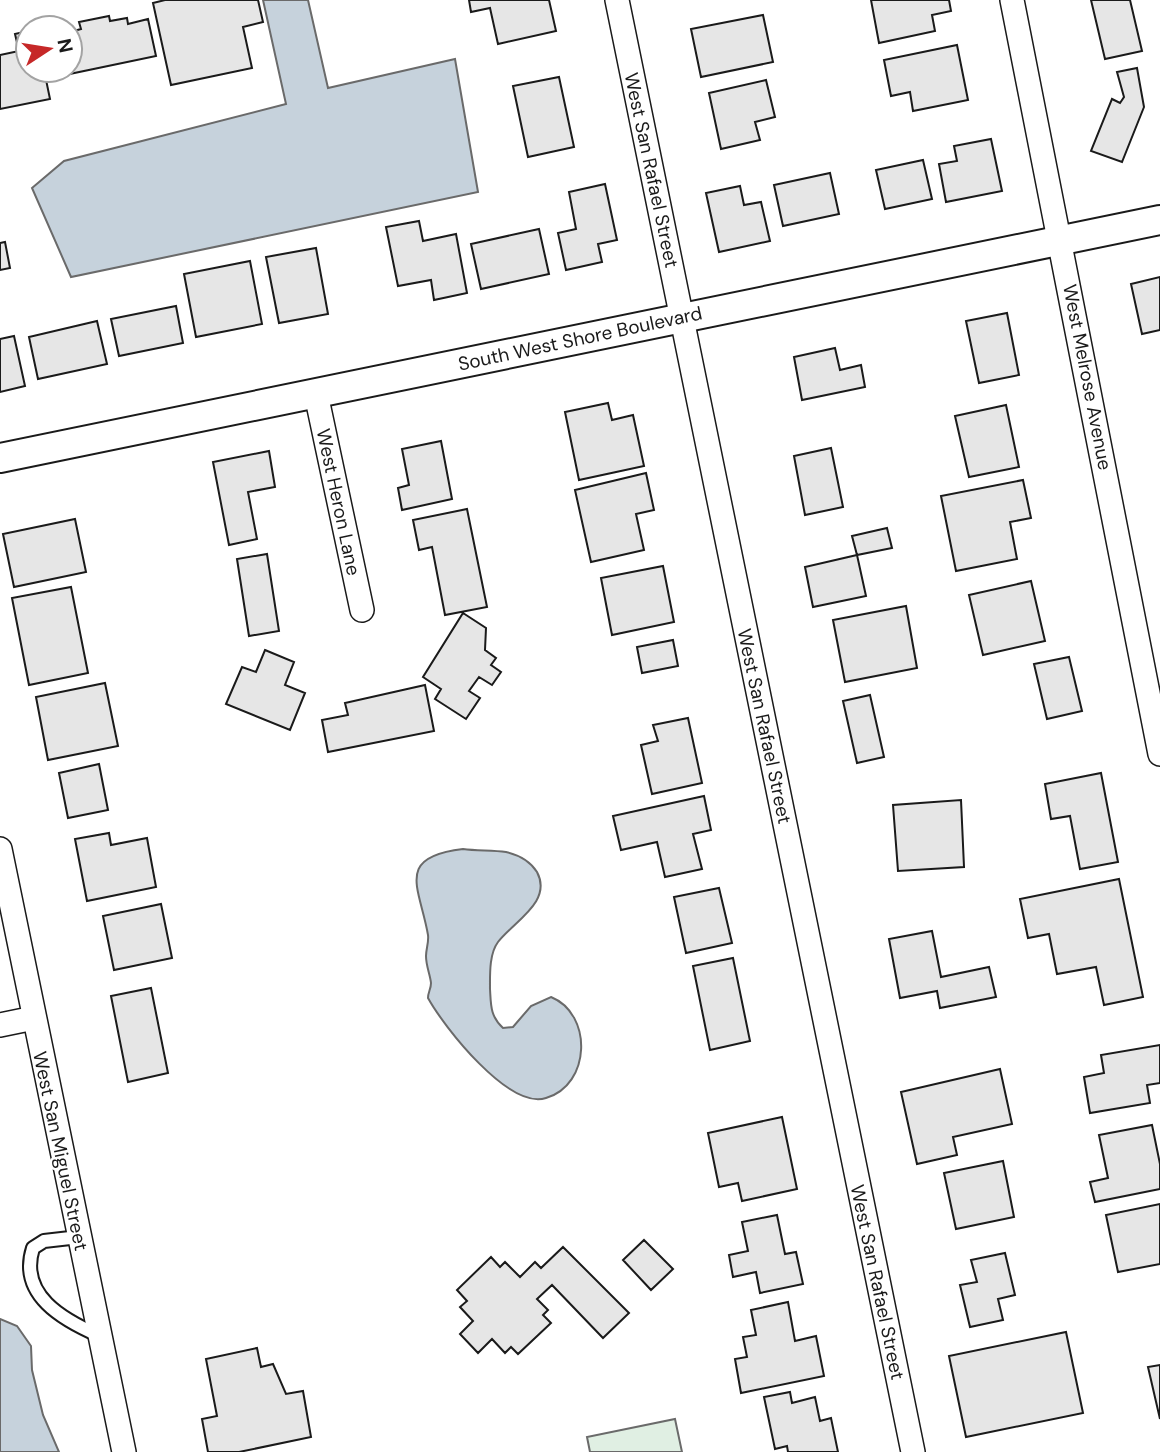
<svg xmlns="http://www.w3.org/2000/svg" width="1160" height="1452" font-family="'DM Sans',sans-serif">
  <rect width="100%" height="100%" fill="#fff"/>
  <path fill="#e0efe3" stroke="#6a6a6a" stroke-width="2" d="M675,1419L682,1452H590L587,1437Z"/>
  <path fill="#c6d2dc" stroke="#6a6a6a" stroke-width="2" d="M263,0H308L328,88L455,59L478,192L71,277L32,188L64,161L286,104Z
    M463,849C477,851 492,850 506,852C519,855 530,861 537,872C553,902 513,922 498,942C489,954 490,975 490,989C491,1005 490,1016 503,1028L513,1027L531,1006L551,997C593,1014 591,1085 546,1098C509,1110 444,1027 428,998C428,992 431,989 431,983C430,974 426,966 426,956C426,949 429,942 428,935C420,888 394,857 463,849Z
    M0,1319L17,1326L31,1346L32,1370L43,1415L59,1452H0Z"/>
  <path fill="#e6e6e6" stroke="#1a1a1a" stroke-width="2" d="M165,0H258L263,22L243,27L252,68L171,85L153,3Z
    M469,0H549L556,31L498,44L490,8L471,12Z
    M871,0H949L951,11L932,15L935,31L879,43Z
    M1091,0H1130L1142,51L1105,59Z
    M763,15L773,62L701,77L691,29Z
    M109,16L110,21L127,18L128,24L148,19L156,56L60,76L59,70H70V32L81,29L79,22Z
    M28,31V70H44L50,99L0,109V55L19,51L15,34Z
    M957,45L968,100L913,111L910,92L891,96L884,60Z
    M1137,68L1144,107L1122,162L1091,151L1112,99L1120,103L1124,97L1117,72Z
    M559,77L574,147L528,157L513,86Z
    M766,80L775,117L755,122L760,140L721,149L709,93Z
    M991,139L1002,191L946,202L939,164L957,161L954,146Z
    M923,160L932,199L885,209L876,170Z
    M830,173L839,214L783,226L774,185Z
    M605,184L617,240L598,244L602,262L566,270L558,233L576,229L569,192Z
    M740,186L744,205L761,202L770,241L719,252L706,193Z
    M419,221L423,241L456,234L467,293L434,300L431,280L398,286L386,227Z
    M539,229L549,274L481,289L471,244Z
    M5,242L10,268L0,270V243Z
    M316,248L328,314L279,323L266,257Z
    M250,261L262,324L196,337L184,274Z
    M1160,277V330L1142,334L1131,284Z
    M176,306L183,343L119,356L111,319Z
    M1007,313L1019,375L979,383L966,321Z
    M97,321L107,364L38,379L29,337Z
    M14,336L25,386L0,392V339Z
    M835,348L840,370L861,365L865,387L802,400L794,357Z
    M608,403L612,420L633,415L644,466L579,480L565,412Z
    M1006,405L1019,467L969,477L955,416Z
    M441,441L452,499L402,510L398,488L409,485L402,449Z
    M831,448L843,507L805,515L794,456Z
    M269,451L275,487L248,492L257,539L229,545L213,462Z
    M646,473L654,510L636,514L644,550L591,562L575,490Z
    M1023,480L1031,518L1010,522L1017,559L956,571L941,496Z
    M467,509L487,607L445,615L432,547L419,550L413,520Z
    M75,519L86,572L14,587L3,534Z
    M887,528L892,548L857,555L852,536Z
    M267,554L279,631L249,636L237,559Z
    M857,555L866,596L813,607L805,567Z
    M663,566L674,622L612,635L601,578Z
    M1031,581L1045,641L983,655L969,595Z
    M71,587L88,673L29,685L12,598Z
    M906,606L917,668L845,682L833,620Z
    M463,613L486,628L485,650L496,658L491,665L501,672L492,685L479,677L469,691L480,698L466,719L435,699L441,689L423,677Z
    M673,640L678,666L642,673L637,647Z
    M265,650L294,662L285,685L305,693L290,730L226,704L242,667L256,672Z
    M1069,657L1082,711L1047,719L1034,664Z
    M105,683L118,746L48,760L36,697Z
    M425,685L434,731L328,752L322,720L348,715L345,703Z
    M870,695L884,757L857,763L843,701Z
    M688,718L702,783L652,794L641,745L658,741L653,725Z
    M99,764L108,810L68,818L59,773Z
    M1101,773L1118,862L1080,869L1070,816L1051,819L1045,784Z
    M704,796L711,830L693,834L702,869L665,877L657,842L621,850L613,816Z
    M961,800L964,867L898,871L893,805Z
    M109,833L111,845L147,838L156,887L87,901L75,839Z
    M1119,879L1143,997L1104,1005L1096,967L1057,974L1049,934L1028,938L1020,899Z
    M719,888L732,943L686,953L674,897Z
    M161,904L172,958L114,970L103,916Z
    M932,931L941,977L989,967L996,997L940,1008L937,991L900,998L889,939Z
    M733,958L750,1041L710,1050L693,966Z
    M151,988L168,1073L128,1082L111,996Z
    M1160,1045V1083L1147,1085L1150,1103L1090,1113L1084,1077L1104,1073L1101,1055Z
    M1000,1069L1012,1124L953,1137L957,1155L917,1164L901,1092Z
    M782,1117L797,1189L742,1201L738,1183L719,1187L708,1133Z
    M1152,1125L1160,1164V1189L1095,1202L1090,1182L1108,1178L1099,1135Z
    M1003,1161L1014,1217L956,1229L944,1173Z
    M1160,1204V1264L1118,1272L1106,1215Z
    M777,1215L785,1254L796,1252L803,1284L760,1293L756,1272L733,1277L729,1255L748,1251L742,1222Z
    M644,1240L673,1269L651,1290L623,1260Z
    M563,1247L629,1313L603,1338L552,1285L537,1299L548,1310L543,1315L551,1323L518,1354L511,1347L505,1353L492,1339L478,1353L460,1334L473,1321L460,1307L467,1301L457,1290L491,1257L500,1267L505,1262L520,1277L535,1262L541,1268Z
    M1005,1253L1015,1295L998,1299L1003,1320L970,1327L960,1285L977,1282L971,1260Z
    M788,1302L795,1341L816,1336L824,1376L741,1393L735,1359L747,1357L743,1337L756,1335L751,1310Z
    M1066,1332L1083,1413L966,1437L949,1356Z
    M257,1348L261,1367L273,1364L286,1394L303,1391L311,1437L239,1452H208L202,1419L217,1416L206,1359Z
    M1160,1365V1419L1148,1367Z
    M790,1392L792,1403L815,1397L820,1421L831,1418L838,1452H788L787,1446L775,1449L764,1397Z"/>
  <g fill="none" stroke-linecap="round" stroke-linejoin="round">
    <defs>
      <path id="service" d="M79,1237L44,1241L33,1248C18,1295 63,1320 100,1336"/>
      <path id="minor" d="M617,0L913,1452
        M1012,0L1160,754
        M316,394L362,610
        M0,849L124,1452
        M0,1025L34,1018"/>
      <path id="tertiary" d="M0,458L1160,220"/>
    </defs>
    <use href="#service" stroke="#1a1a1a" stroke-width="16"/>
    <use href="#minor" stroke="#1a1a1a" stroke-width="26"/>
    <use href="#tertiary" stroke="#1a1a1a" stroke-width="32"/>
    <use href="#service" stroke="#fff" stroke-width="12"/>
    <use href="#minor" stroke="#fff" stroke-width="23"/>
    <use href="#tertiary" stroke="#fff" stroke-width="28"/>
  </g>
  <g text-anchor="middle" stroke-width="5" stroke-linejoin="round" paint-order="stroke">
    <g font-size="19" fill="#1a1a1a" stroke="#fff">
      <text transform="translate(652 170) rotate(78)" y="7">West San Rafael Street</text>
      <text transform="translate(580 338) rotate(-12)" y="7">South West Shore Boulevard</text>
      <text transform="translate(1088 377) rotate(79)" y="7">West Melrose Avenue</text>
      <text transform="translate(339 502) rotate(78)" y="7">West Heron Lane</text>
      <text transform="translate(765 726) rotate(78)" y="7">West San Rafael Street</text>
      <text transform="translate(61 1151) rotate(78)" y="7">West San Miguel Street</text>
      <text transform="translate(878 1282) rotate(78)" y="7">West San Rafael Street</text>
    </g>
  </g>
  <g transform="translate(49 49) rotate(78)"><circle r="33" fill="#ffffff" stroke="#a3a3a3" stroke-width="2"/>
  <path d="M0-5L12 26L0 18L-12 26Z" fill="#c62828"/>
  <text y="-10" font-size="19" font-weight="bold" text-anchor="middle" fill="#1a1a1a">N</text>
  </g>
</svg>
